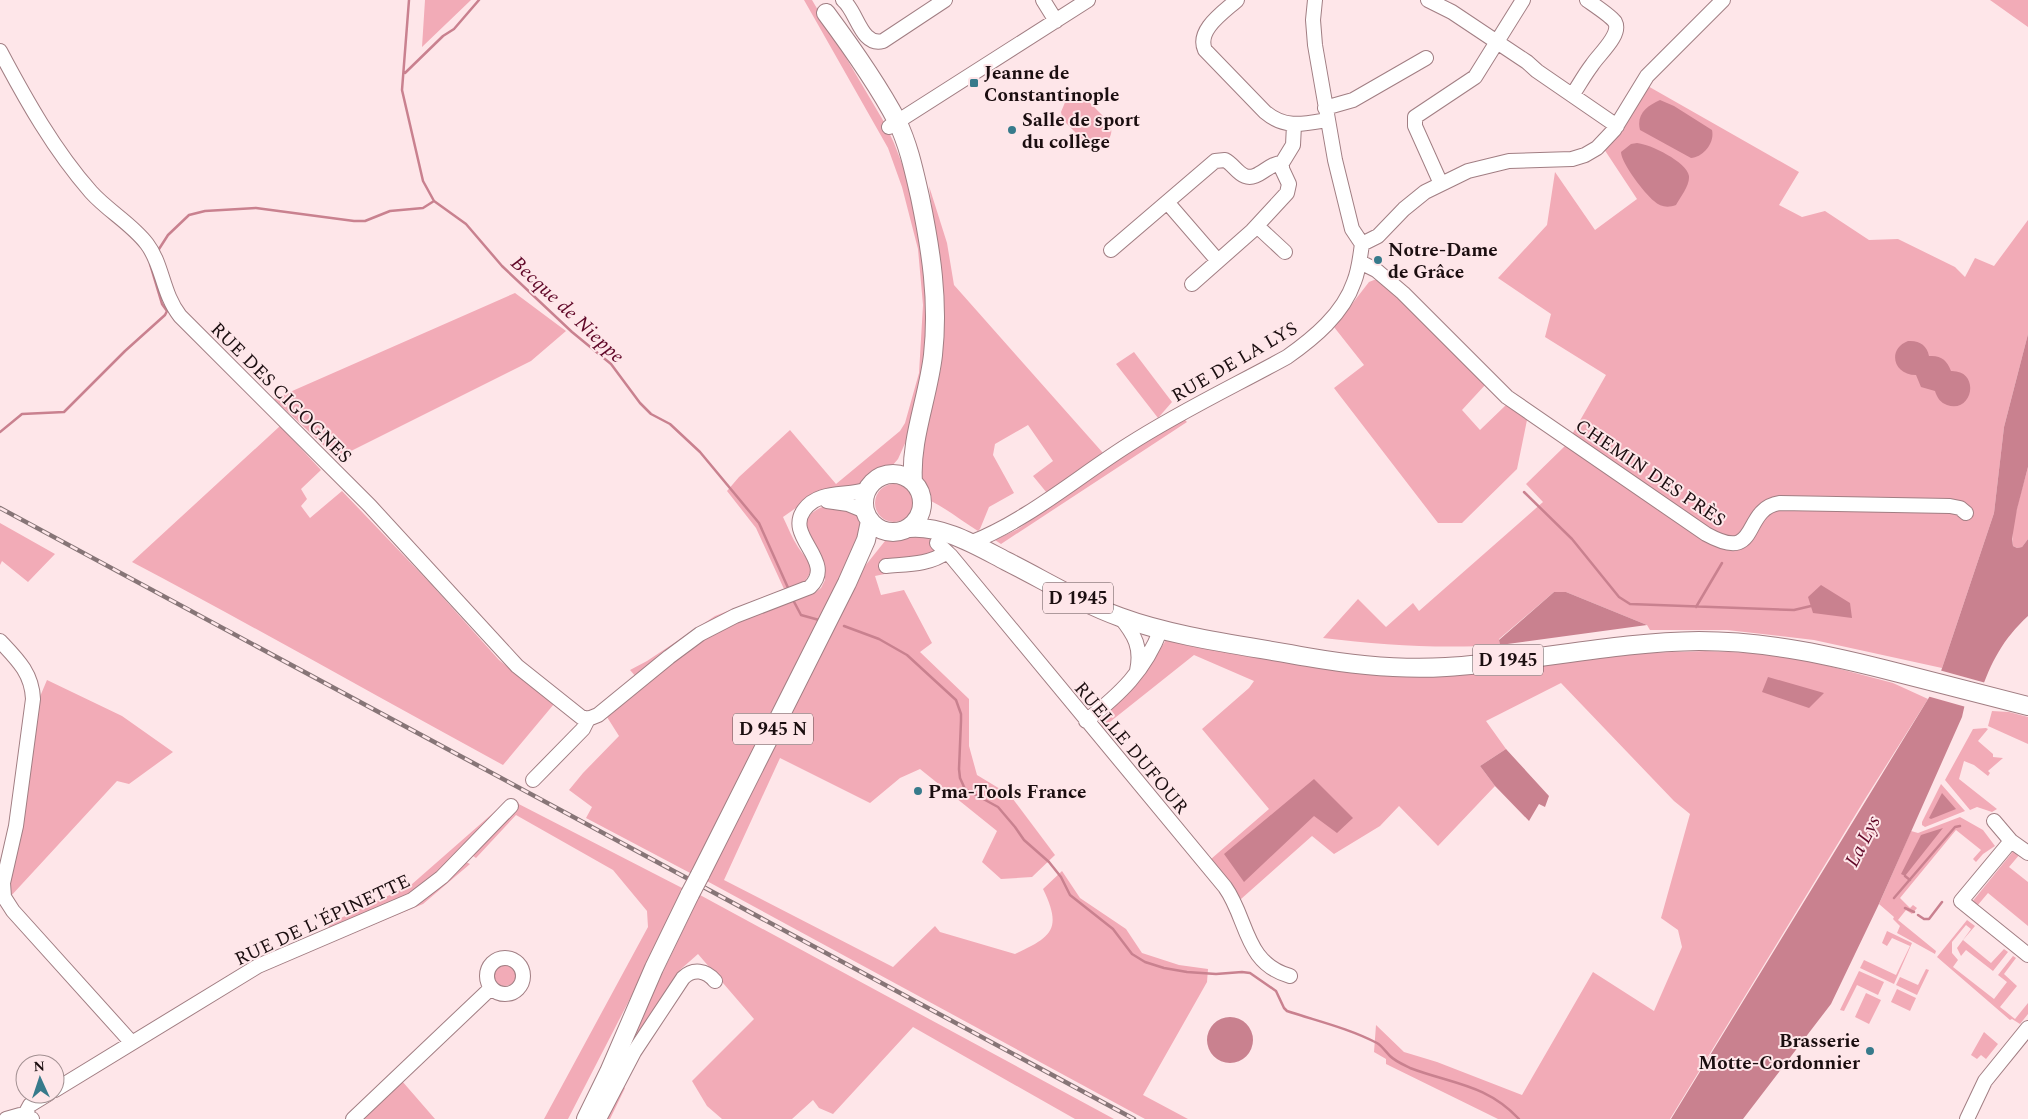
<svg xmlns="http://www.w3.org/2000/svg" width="2028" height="1119" font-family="Spectral,serif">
  <rect width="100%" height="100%" fill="#fee6e9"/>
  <path fill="#f2abb7" d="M425,0H471L422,47Z
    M804,0H812L884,122L894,143L911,187L923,241L928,339L911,430L898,459L892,466L879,468L860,485L813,496L783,517C788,527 792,538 798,547C807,561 818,565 804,582L637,678L630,670L647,661L715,616L784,589L756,528L727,491L739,477L790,430L836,484L900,431L905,423L919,373L923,305L918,249L902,187L888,148Z
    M1990,0H2028V27Z
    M1646,85L1799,172L1779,205L1802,217L1825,211L1869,240L1898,239L1955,267L1965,277L1975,258L1994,266L2028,220V334L2004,427L1994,513L1942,668L1814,640L1727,630H1650L1647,625L1566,592H1554L1499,639L1500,645C1441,649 1382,645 1323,638L1358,599L1386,627L1413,603L1419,611L1543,502L1526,484L1566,445L1606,375L1545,337L1551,314L1498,278L1547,225L1555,172L1595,230L1637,199L1604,149L1618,134Z
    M1080,96C1088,100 1093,106 1099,112C1111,124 1118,133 1102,146H1094L1087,144L1063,120L1061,112L1066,100L1072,97Z
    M929,186L947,243L954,285L1103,453L1047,493L1033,476L1053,461L1028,425L995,444L993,455L1014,493L989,507L980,529L978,531C962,521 947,509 931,501L920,477L922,446L941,368L944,300Z
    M1374,280H1380L1486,384L1462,410L1480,430L1506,405L1527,420L1517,469L1462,523H1438L1334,388L1364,365L1334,327L1369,282Z
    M515,293L566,331L531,361L337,458L274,399Z
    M1134,352L1172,402L1158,418L1116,364Z
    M1184,419L1187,422L1001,544L995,540L1018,529L1124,455Z
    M280,426L321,470L301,489L307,499L301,506L310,518L342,491L430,583L499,660L554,704L503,765C379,698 257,628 132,562Z
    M2028,467V539L2022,547L2017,548L2013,546C2009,528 2023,487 2028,467Z
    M875 503a19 19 0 1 1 38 0a19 19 0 1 1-38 0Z
    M825,506L842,507L859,513L863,522L860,538L692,874L586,818L592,807L569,790L583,773L619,736L607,717L644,687L642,684L718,629L789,600L816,592L821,588L825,580L824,569L805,527C807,515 814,510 825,506Z
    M0,523L55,554L28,582L2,561L0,565Z
    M915,532L955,549L947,561L875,576L881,595L904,590L932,643L920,652L969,699V746L977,775L1010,795L1055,855L1032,877L1001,879L982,862L997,831L920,769L900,778L870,803L780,758L724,880L893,967L935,926L940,932L1015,954C1051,937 1063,930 1043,889L1062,871L1080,898L1126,929L1142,953L1179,965L1208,969L1207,982L1143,1095L1188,1119H1145L705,880L830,636L861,571L885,541Z
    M1166,640L1317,668L1376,675H1462L1641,653L1706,651L1754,653L1806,660L1893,683L1928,699L1865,799L1670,1119H1498L1386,1064V1059L1374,1052L1376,1025L1404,1052L1437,1062L1522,1095L1593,972L1654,1011L1682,947L1678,930L1661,918L1690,814L1674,801L1561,683L1486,721L1506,749L1480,766L1495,786L1438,846L1399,806L1380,826L1334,854L1312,836L1241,899L1211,859L1269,809L1202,729L1249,688L1254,681L1194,655L1101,729L1103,716L1127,695L1144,674Z
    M47,680L122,716L173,752L129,784L117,781L10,897L8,881L34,747L36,706Z
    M1992,711L2009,712L2028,717V744L1988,726Z
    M1986,728L1988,729L1978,741L1993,754V757L2003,758L1988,771L1990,773L1988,776L1974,765L1964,761L1959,779L1997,809L1992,812L1977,807L1970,810L1945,780L1973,729Z
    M1941,784L1965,811L1925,827L1922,825V822Z
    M509,799L686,890L568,1119H544L648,927L647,911L613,870L516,815L476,858L473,856V852L427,886L330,931L328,924L411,885Z
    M1960,817L1983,830L1995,846L1983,854L1976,862L1973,859L1981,850L1956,830L1900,898L1910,908L1913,905L1917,908L1912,914L1906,910L1898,920L1936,951L1935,954L1897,933L1900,926L1893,919L1894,917L1879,904L1911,831L1918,833Z
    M2015,849L2020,854L2009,867L2028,882V926L1988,893L1977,906L1972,902Z
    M464,861L470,864L423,904L332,942L331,937L414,903Z
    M700,895L1114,1119H1075L913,1027L833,1114L819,1108L813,1100L792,1119H722L707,1106L692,1081L754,1019L698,954L681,969L614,1080L625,1088L610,1119H592Z
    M1967,920L1975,926L1963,940L1991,963L2004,949L2008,952L1993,971L1966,950L1961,956L1957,948L1971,929L1966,925L1952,942V953L1958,960L1953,967L1994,999L2007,982L1998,975L2013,956L2016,958L2004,974L2017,986L2000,1007L2015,1019L2028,1003V1014L2020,1024L2012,1019L2010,1020L1937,957Z
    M1887,931L1912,943L1894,984L1860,968L1864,960L1896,975L1910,946L1892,938L1887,946L1882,943Z
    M494 975a11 11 0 1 1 22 0a11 11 0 1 1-22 0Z
    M1926,969L1929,970L1917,995L1896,985L1900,977L1918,985Z
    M1859,971L1884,982L1878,995L1857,985L1844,1011L1840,1010Z
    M1897,989L1916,998L1910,1011L1891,1002Z
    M1866,993L1881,1000L1869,1024L1855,1017Z
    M1984,1032L1998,1044L1986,1059L1981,1055L1977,1059L1971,1055Z
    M402,1081L435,1119H362Z"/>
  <path fill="#c9818f" d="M1660,100L1674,106L1712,130C1715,143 1703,157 1691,158L1640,130C1636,114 1647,106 1660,100Z
    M1637,143C1650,144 1687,162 1689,176C1690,185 1680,198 1676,205C1668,208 1660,207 1654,201C1645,194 1621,163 1621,152L1631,144Z
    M2028,334V467L2017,509L2012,539L2013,546L2017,548L2022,547L2028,539V616C2003,639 1991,662 1980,694L1967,695L1962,717L1878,906L1831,1004L1743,1119H1671L1936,686L1994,513L2004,427Z
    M1908,341C1919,340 1927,345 1929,356C1941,355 1947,360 1951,371C1981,370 1973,414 1947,405C1941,403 1937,398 1935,391L1921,387L1916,375C1893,375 1887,349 1908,341Z
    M1821,585L1850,603L1852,618L1813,613L1808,597Z
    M1554,592H1566L1647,625L1500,645L1499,640Z
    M1768,677L1824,693L1809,708L1762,692Z
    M1506,749L1549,796L1545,807L1539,804L1529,821L1495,786L1480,766Z
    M1314,779L1353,818L1337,833L1314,816L1244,882L1224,854Z
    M1942,793L1956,809L1931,819L1929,818Z
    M1943,828L1905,876L1901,874L1921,835Z
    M1207 1040a23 23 0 1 1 46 0a23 23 0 1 1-46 0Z"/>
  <path fill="#fee6e9" d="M1939,670L1986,683L1982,695L1969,698L1966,707L1927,696Z"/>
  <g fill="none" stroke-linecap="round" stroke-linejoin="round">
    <path stroke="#c9818f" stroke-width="2.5" d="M409,0L402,90L423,181L434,201L466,224L502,266L572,332L611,364L640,403L651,414L670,424L700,452L759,523L789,590
      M405,73L443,36L454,29L479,0
      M159,249L168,235L189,215L205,211L256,208L354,221H365L390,211L423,208L434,201
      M0,432L22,414L64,412L125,351L165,315L167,311L162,304L150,264
      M1524,492L1572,539L1619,597L1630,604L1794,610L1811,606
      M792,598L801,615L819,620
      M1696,607L1722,563
      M844,626L879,639L907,655L956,700L961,714V721L959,769L960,778L965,789L998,807L1015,827L1024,840L1049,862L1061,877L1070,895L1113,929L1132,954L1145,962L1164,968L1187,972L1216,974L1242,972L1250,973L1276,991L1284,1008L1287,1011C1317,1021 1348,1028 1377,1043C1382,1046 1386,1052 1390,1056C1395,1061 1404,1065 1410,1068C1452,1084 1486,1084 1519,1119
      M1905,876L1910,880
      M1894,898L1955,827L1960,826
      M1905,908L1914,912
      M1918,915L1924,919H1929L1942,902"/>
    <defs>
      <path id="minor" d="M843,0C857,11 861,47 883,41L945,0
        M1043,0L1056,21
        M1237,0C1224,12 1196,30 1205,50L1265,112C1285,129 1304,124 1327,120
        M1315,0L1313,20L1315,45L1335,160L1352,229L1362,244
        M1428,0L1452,12L1527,62L1537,71L1617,126
        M0,51C26,100 54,150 91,192C108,211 132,224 147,244C163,265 162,293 180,316L370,506L517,666L581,717L588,719L598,715L669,657L700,634L735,616L810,587C837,561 784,537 804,510C819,489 848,497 868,489
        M1573,94C1579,85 1585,74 1592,65C1598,55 1622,35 1615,22C1611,16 1594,5 1587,0
        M1325,108L1353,100L1426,58
        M889,127L1088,0
        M1441,184L1415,126V117L1475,77L1523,0
        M1167,202L1218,261
        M1257,226L1285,252
        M1362,244L1378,236L1404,209L1425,192L1468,171L1509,161L1572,159L1585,155L1597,148L1614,130L1647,76L1723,0
        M1111,250L1215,161L1225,160C1233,164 1237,173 1245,176C1258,181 1268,163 1282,163
        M1360,262L1376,270L1403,293L1507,397L1706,534C1762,565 1740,509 1780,503L1950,506L1960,508L1966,513
        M1192,284L1252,231L1287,193L1289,184L1282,169V163L1293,145L1294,125
        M827,501L848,504L865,511
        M937,543L951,556L1225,887C1248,919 1244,963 1290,976
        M970,543C1028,520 1076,478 1128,445C1179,412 1234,386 1287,357C1314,338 1343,314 1354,282C1359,270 1360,257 1362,244
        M886,566C907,564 929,565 947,552
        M1120,617C1135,635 1142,648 1137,671
        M0,641C17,659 32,673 33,699L16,826L3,883L4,897L13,911L132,1043
        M1086,721C1120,694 1145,671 1161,629
        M533,780L583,729L588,719
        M1994,821L2011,841
        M2028,853L2011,841L1961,901L2028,955
        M487 976a18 18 0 1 1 36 0a18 18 0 1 1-36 0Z
        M55,1090L258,966L412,900L442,877L511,806
        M24,1116L30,1105L48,1094
        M6,1119L20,1115L32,1119
        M353,1119L491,988
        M599,1119L634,1052L683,978C693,968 706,970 715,981
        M1967,1119L1985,1081L2028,1028"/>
      <path id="major" d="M826,13C852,48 877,83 897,121C909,146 914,171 920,197C931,250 939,301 933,355C928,398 910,439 913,482
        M864 503a29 29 0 1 1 58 0a29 29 0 1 1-58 0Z
        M909,528C943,525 977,546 1006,561C1044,580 1081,603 1120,617C1177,638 1248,646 1307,657C1353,665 1399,670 1446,667C1531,662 1614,642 1699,641C1768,641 1833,656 1899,673C1942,684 1985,695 2028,706
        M700,875L847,583L866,540L870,521
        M586,1119L609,1072L654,968L690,894"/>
    </defs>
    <use href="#minor" stroke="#a17e83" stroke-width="16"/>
    <use href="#major" stroke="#a17e83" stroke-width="20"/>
    <use href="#minor" stroke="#fff" stroke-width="14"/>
    <use href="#major" stroke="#fff" stroke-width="18"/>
    <defs>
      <path id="rail" d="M0,508L1134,1119"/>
    </defs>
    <use href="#rail" stroke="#877577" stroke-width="4.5"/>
    <use href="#rail" stroke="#fee6e9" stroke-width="2.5" stroke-dasharray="8" stroke-linecap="butt"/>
    <defs>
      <path id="major-bridge" d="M690,894L700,875"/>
    </defs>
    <use href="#major-bridge" stroke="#a17e83" stroke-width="20" stroke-linecap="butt"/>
    <use href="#major-bridge" stroke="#fff" stroke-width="18"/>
  </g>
  <g fill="#377a8b" stroke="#fee6e9" stroke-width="2">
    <rect x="969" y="78" width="10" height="10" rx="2.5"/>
    <circle cx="1012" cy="130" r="5"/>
    <circle cx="1378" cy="260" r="5"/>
    <circle cx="918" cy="791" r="5"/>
    <circle cx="1870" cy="1051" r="5"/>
  </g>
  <g text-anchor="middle" stroke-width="4" stroke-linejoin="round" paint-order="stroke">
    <g fill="#fee6e9" stroke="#5f4f51" stroke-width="1">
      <rect x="1043" y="582.5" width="70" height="31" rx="4"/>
      <rect x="1473" y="644.5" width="70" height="31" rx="4"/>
      <rect x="733" y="713.5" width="80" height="31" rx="4"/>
    </g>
    <g font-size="18" font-weight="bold" fill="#1b0e10">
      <text x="1078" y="604">D 1945</text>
      <text x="1508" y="666">D 1945</text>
      <text x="773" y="735">D 945 N</text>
    </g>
    <g font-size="19" font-weight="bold" fill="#1b0e10" stroke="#fee6e9" text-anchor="start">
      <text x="984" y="79">Jeanne de<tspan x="984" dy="22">Constantinople</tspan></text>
      <text x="1022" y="126">Salle de sport<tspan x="1022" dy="22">du collège</tspan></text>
      <text x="1388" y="256">Notre-Dame<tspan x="1388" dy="22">de Grâce</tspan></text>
      <text x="928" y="798">Pma-Tools France</text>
      <text x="1860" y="1047" text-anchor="end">Brasserie<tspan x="1860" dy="22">Motte-Cordonnier</tspan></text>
    </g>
    <g font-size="19" fill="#1b0e10" stroke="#fee6e9">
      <text transform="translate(1234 361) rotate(-30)" y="7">RUE DE LA LYS</text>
      <text transform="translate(282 392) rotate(45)" y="7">RUE DES CIGOGNES</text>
      <text transform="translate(1651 472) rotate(34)" y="7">CHEMIN DES PRÈS</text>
      <text transform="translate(1132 747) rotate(50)" y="7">RUELLE DUFOUR</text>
      <text transform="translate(322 919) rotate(-25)" y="7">RUE DE L'ÉPINETTE</text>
    </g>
    <g font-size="20" font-style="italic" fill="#600727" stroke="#fee6e9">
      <text transform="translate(568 309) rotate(43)" y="7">Becque de Nieppe</text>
      <text transform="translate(1862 841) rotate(-63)" y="7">La Lys</text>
    </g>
  </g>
  <g transform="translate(40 1079) rotate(357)"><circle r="24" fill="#fee6e9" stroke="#a39092"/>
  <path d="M0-4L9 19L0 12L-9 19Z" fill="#377a8b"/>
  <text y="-8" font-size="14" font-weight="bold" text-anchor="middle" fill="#1b0e10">N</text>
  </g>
</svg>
